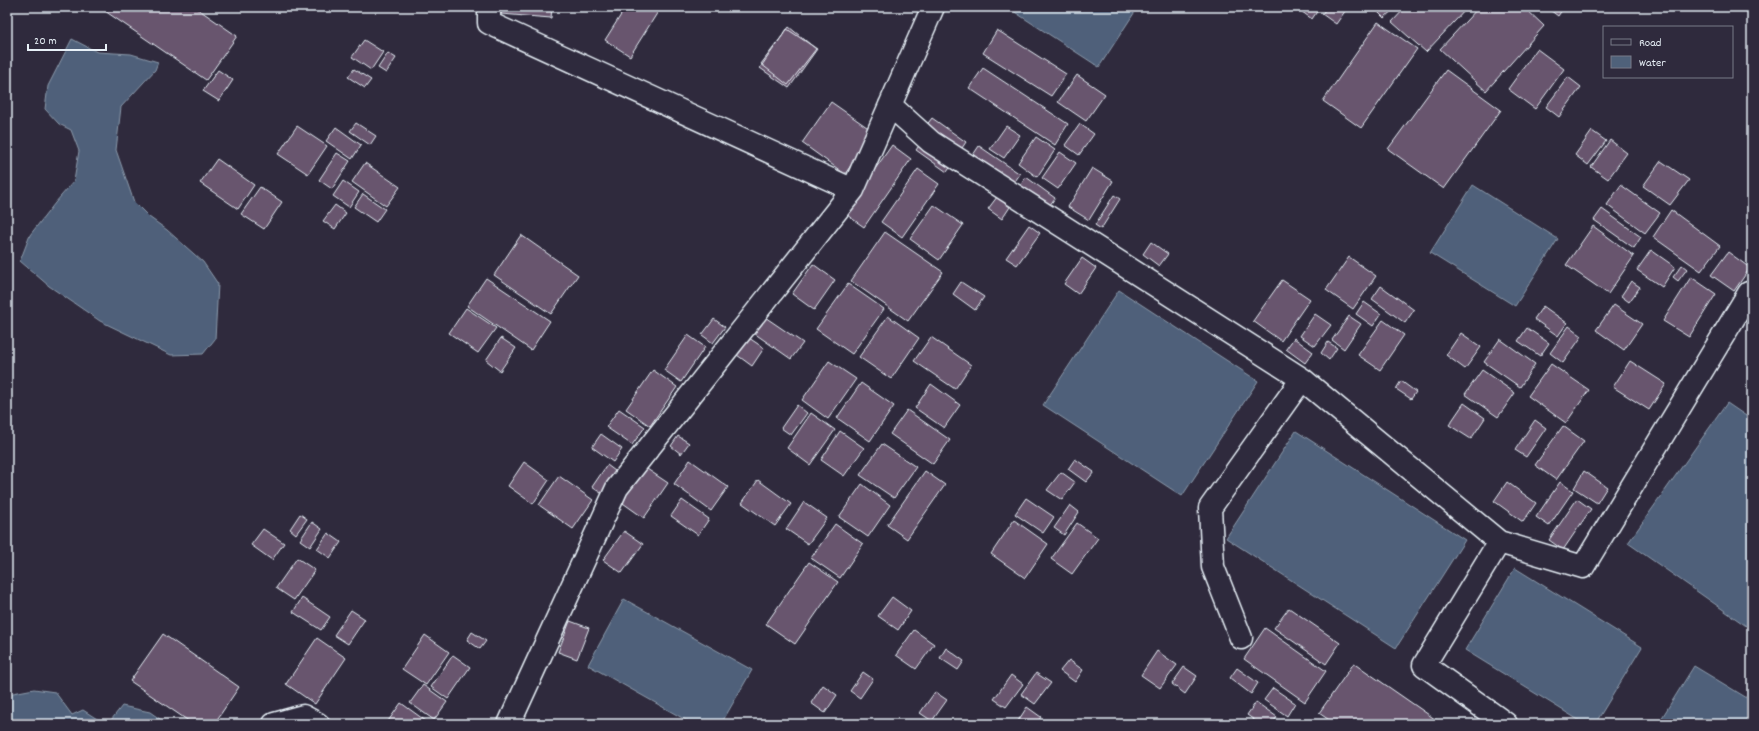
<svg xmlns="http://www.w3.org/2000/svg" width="1759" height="731" font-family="Dekko,sans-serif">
  <rect width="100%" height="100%" fill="#2f2a3d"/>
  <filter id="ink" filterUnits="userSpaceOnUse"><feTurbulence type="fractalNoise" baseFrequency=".025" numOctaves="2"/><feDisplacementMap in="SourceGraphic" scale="8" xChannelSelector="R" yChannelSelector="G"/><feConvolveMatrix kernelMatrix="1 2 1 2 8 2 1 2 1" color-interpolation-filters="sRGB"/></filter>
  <g filter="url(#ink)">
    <path fill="#4f617a" stroke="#8c9bac" d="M1007,7H1138L1099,67Z
      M72,39L97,52L131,54L158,62L155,70L121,107L116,150L134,202L149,217L167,230L203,262L218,284L215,339L203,354L171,355L100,321L49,286L20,261L30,235L55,203L74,181L79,151L71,130L59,124L45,109L48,86Z
      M1473,185L1558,239L1515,306L1430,253Z
      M1119,290L1258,381L1182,496L1043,405Z
      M1727,403L1752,420V630L1628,543Z
      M1296,431L1465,540L1396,648L1226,538Z
      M1515,568L1642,647L1595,724H1585L1465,650Z
      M624,599L752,670L721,724H693L588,665Z
      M1694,666L1752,701V724H1658Z
      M34,689L55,692L72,715L83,710L105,724H7V700L13,693Z
      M122,706L150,712L167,724H108Z"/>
    <path fill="#68556e" stroke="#e8f1f8" d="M103,7H195L237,36L206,80L102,9Z
      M501,7H552L551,18L501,14Z
      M626,7H661L630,56L605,40Z
      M1299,7H1320L1312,19L1298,9Z
      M1327,7H1348L1336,24L1322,14Z
      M1373,7H1396L1384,18Z
      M1406,7H1468L1426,52L1392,22Z
      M1479,7H1524L1544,26L1486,91L1440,49Z
      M1546,7H1564L1558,16Z
      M1378,22L1417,49L1361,128L1323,101Z
      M789,27L816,49L788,85L761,64Z
      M787,29L817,49L789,88L760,68Z
      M997,30L1066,74L1051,96L983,53Z
      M364,40L383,52L371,70L352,57Z
      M1537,49L1564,69L1535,109L1508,89Z
      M388,53L396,58L386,73L378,68Z
      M983,68L1068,124L1055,145L969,88Z
      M354,69L371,80L365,88L348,77Z
      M218,70L233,80L219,101L203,91Z
      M1446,70L1501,110L1444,189L1388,149Z
      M1077,75L1105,94L1086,121L1058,102Z
      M1568,77L1581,87L1559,117L1546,107Z
      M831,102L874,132L845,174L802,143Z
      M932,118L966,142L960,151L925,127Z
      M356,123L376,136L370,145L350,131Z
      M1080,124L1094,134L1079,155L1065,145Z
      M297,126L327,146L308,174L278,154Z
      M1006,126L1020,135L1004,158L990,149Z
      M336,127L361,145L352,159L326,141Z
      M1592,131L1606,141L1588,165L1575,155Z
      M1036,137L1055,150L1037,177L1018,163Z
      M923,140L954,162L947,172L916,150Z
      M1610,140L1627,153L1608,179L1591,167Z
      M892,145L911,159L864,227L844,213Z
      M979,146L1020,174L1011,187L971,158Z
      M1060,152L1076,163L1058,189L1042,178Z
      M337,153L350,161L332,189L319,180Z
      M217,159L254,185L238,209L200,183Z
      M1661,161L1689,180L1670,205L1643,186Z
      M365,163L400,187L386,206L352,182Z
      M1092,168L1113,181L1089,220L1068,207Z
      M918,169L939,184L902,237L881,222Z
      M1026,177L1055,198L1047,209L1018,189Z
      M343,181L359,192L349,207L333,196Z
      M1621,185L1660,213L1645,233L1607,205Z
      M260,187L282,202L264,229L241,214Z
      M363,194L385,209L376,222L354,207Z
      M1114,195L1120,199L1101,229L1095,225Z
      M997,197L1010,207L1002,219L988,209Z
      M335,205L346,213L335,229L323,221Z
      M934,205L963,225L939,260L910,239Z
      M1602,209L1641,237L1634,248L1594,220Z
      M1671,210L1720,246L1701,271L1653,237Z
      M1029,225L1040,233L1017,265L1006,258Z
      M1593,226L1634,256L1608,294L1566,265Z
      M885,232L943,272L908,321L851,281Z
      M521,235L578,275L551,314L494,275Z
      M1151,242L1168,254L1159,266L1143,254Z
      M1651,250L1675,267L1662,287L1637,270Z
      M1728,252L1750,268L1734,291L1711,275Z
      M1349,257L1376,276L1353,309L1326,290Z
      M1082,258L1096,268L1078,294L1064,284Z
      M813,264L835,280L814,310L792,294Z
      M1682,265L1687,269L1678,281L1673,277Z
      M1691,277L1716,294L1689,337L1663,321Z
      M486,278L550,321L531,350L467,306Z
      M1282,280L1310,299L1281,341L1253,321Z
      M1631,281L1640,287L1629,302L1621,296Z
      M961,282L984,297L975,310L953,294Z
      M848,284L884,309L852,354L816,329Z
      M1381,286L1414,310L1405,323L1372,299Z
      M1364,302L1381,314L1373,326L1356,314Z
      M1614,305L1642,324L1624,350L1596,330Z
      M1543,306L1567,323L1558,336L1534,319Z
      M466,308L496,328L478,353L449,333Z
      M1315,314L1331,325L1315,346L1300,336Z
      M762,315L803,343L791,359L751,331Z
      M888,316L919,338L891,379L859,357Z
      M1349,316L1361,324L1344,349L1332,340Z
      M714,319L725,327L713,343L702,335Z
      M1383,320L1404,335L1380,370L1358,355Z
      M1569,326L1582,336L1563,363L1550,353Z
      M1527,328L1549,343L1540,356L1518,341Z
      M1461,333L1481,347L1465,369L1446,355Z
      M688,335L705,347L681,382L664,370Z
      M931,337L971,365L955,389L914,361Z
      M501,338L516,348L500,371L486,360Z
      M749,338L764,348L752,366L737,355Z
      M1294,338L1313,352L1305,363L1286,349Z
      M1500,339L1535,364L1520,387L1484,362Z
      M1328,342L1337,348L1329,360L1321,353Z
      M829,361L856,379L828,419L802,400Z
      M1630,361L1666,384L1649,410L1613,387Z
      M1551,364L1589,390L1566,423L1528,396Z
      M653,370L677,387L650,426L626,409Z
      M1482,370L1515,393L1498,417L1465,394Z
      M1401,381L1416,392L1411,399L1396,389Z
      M861,383L894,406L870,441L837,418Z
      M931,384L960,405L944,428L915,408Z
      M1464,403L1485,418L1471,439L1449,425Z
      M797,405L807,413L791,435L781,428Z
      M619,409L645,427L632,445L606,427Z
      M907,410L950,440L933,464L890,434Z
      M811,413L835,430L810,465L787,448Z
      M1535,420L1546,428L1526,457L1515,450Z
      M1563,426L1584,441L1556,480L1535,465Z
      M840,431L864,448L844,476L821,460Z
      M601,434L622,449L613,462L592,447Z
      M678,436L689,443L681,454L671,446Z
      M882,444L916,467L894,498L860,475Z
      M1075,459L1094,472L1086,482L1068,469Z
      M690,460L728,487L711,511L674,484Z
      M524,462L549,480L533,504L508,486Z
      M607,465L619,474L604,495L592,487Z
      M644,467L668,483L644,518L620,501Z
      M925,471L945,485L907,539L887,525Z
      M1584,471L1607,487L1597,503L1574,488Z
      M1061,472L1075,482L1062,500L1047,490Z
      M559,476L593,500L573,529L539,505Z
      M758,480L791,504L775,526L742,503Z
      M1507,482L1536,503L1523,522L1494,501Z
      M1560,482L1573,491L1549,526L1536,517Z
      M862,484L890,505L868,537L839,517Z
      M1026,498L1054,517L1043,533L1015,514Z
      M1577,499L1591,509L1563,550L1549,540Z
      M682,500L709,519L698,535L671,516Z
      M804,502L827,518L808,544L786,529Z
      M1070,505L1079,512L1064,535L1054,528Z
      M300,514L307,519L296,534L290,529Z
      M1014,520L1048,544L1025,578L991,554Z
      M312,522L322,529L310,547L300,540Z
      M1077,523L1098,538L1072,574L1051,559Z
      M835,524L863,544L840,578L811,558Z
      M263,529L284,543L272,560L251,545Z
      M624,531L643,544L622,573L603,560Z
      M328,533L341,542L330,558L317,549Z
      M297,558L315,570L294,600L276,588Z
      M809,562L838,582L795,644L766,624Z
      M892,597L911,611L898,630L878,616Z
      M302,598L330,617L321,630L293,612Z
      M1289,608L1340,643L1326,664L1274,628Z
      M351,610L365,619L348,644L334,635Z
      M570,621L589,628L577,659L558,652Z
      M1265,628L1326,671L1305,702L1244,659Z
      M914,630L934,644L916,669L896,655Z
      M472,632L486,641L480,649L467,640Z
      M163,634L239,687L214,724H193L130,681Z
      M425,635L449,652L426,685L402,669Z
      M317,638L346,658L315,704L286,684Z
      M946,648L964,661L958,670L940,658Z
      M1157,651L1177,665L1160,688L1141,675Z
      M453,655L470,667L448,699L431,687Z
      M1069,660L1083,670L1075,682L1060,671Z
      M1354,663L1442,724H1335L1319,713Z
      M1184,667L1197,676L1185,694L1172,684Z
      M1237,668L1258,683L1251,694L1230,678Z
      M863,672L873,679L860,698L850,691Z
      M1036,673L1051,683L1035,704L1021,694Z
      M1011,675L1023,684L1006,707L994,699Z
      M423,685L447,702L434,720L410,703Z
      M823,685L837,695L825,713L811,703Z
      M1273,688L1295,703L1287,716L1264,700Z
      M935,692L947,700L932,721L920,713Z
      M1256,702L1277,717L1272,724H1260L1247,715Z
      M401,703L430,724H386Z
      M1027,707L1041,717L1036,724H1023L1018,721Z"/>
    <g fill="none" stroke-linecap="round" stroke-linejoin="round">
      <defs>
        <path id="minor" d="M489,7V23L853,190
          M890,105L931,142L1302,379L1210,508L1213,567L1241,638
          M1302,379L1499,542L1583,567L1749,293
          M1499,542L1424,665L1506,724
          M274,724L303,716L318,724
          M509,724L617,488L853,190L933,7"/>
      </defs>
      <use href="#minor" stroke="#e8f1f8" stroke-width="25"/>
      <use href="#minor" stroke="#2f2a3d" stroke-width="22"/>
    </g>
  </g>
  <rect width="1759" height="731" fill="none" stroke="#2f2a3d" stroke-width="24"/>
  <rect x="12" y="12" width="1735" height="707" fill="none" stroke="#e8f1f8" stroke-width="1.5" filter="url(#ink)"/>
  <rect x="1603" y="26" width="130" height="52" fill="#2f2a3d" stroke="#797a88"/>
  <rect x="1611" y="39" width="20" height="6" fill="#2f2a3d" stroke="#797a88"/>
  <text x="1639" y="46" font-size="12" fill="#e8f1f8">Road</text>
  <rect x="1611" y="56" width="20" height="12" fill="#4f617a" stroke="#797a88"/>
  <text x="1639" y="66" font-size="12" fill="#e8f1f8">Water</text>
  <path d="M28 44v6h78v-6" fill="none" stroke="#e8f1f8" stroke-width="2"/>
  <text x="34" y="44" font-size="12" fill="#e8f1f8" stroke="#2f2a3d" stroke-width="3" paint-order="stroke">20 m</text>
</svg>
